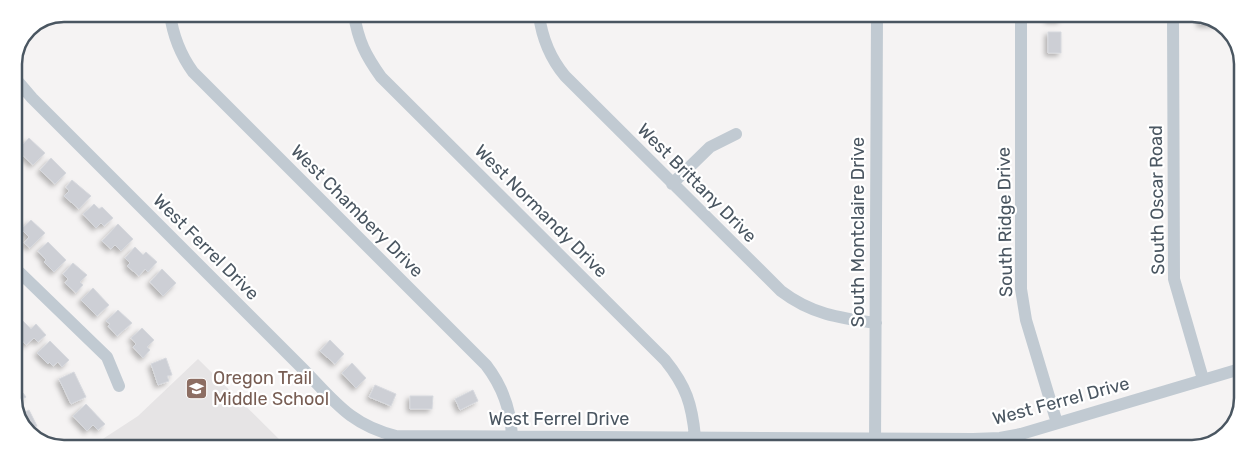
<svg xmlns="http://www.w3.org/2000/svg" width="1256" height="462" font-family="Rubik,sans-serif">
  <defs>
    <filter id="shadow"><feDropShadow dx="-3" dy="3" stdDeviation="2.5" flood-color="#0004"/></filter>
  </defs>
  <rect width="100%" height="100%" fill="#f5f3f3"/>
  <path fill="#e6e4e5" d="M198,359L286,446H92L138,416Z"/>
  <path fill="#cdcfd5" stroke="#d7d9de" filter="url(#shadow)" d="M1048,16H1061V20H1048Z
    M1200,17H1208L1218,24H1200Z
    M1048,32H1061V53H1048Z
    M14,121L22,129L14,138Z
    M29,138L45,153L33,165L17,150Z
    M51,158L66,173L55,184L40,170Z
    M72,180L91,196L79,209L64,196L69,191L66,187Z
    M94,204L99,209L102,207L113,218L104,226L101,223L96,228L83,214Z
    M14,207L21,214L14,222Z
    M31,220L45,233L30,248L24,243L29,237L21,229Z
    M118,224L133,239L121,251L115,245L111,249L102,241Z
    M48,242L66,260L54,272L44,262L46,260L38,251Z
    M135,247L143,255L146,252L157,262L148,272L145,269L139,276L127,266L130,263L125,258Z
    M73,263L87,275L80,282L83,285L76,293L65,283L68,279L63,274Z
    M162,269L176,283L163,296L150,282Z
    M93,288L109,305L97,316L81,300Z
    M14,302L23,312L15,320L14,319Z
    M118,310L132,323L117,336L108,326L110,324L106,321Z
    M23,321L31,329L36,324L46,335L38,342L34,338L26,345L14,331Z
    M142,328L154,340L147,347L150,350L143,358L133,347L136,344L131,338Z
    M330,340L344,354L335,364L320,351Z
    M50,341L69,360L62,367L58,362L53,366L49,362L48,364L37,353Z
    M166,358L172,375L167,376L169,381L158,385L151,364Z
    M352,363L366,378L356,388L342,373Z
    M74,372L86,397L71,404L59,379Z
    M14,381L26,397L15,404L14,401Z
    M375,385L396,394L391,406L369,397Z
    M473,390L478,401L460,410L455,399Z
    M410,396H433L432,409H410Z
    M86,404L105,424L98,430L93,425L87,431L73,416Z
    M29,410L37,426L29,430L30,433L24,429L19,415Z"/>
  <g fill="none" stroke-linecap="round" stroke-linejoin="round">
    <path stroke="#c1cad2" stroke-width="12" d="M170,14C173,36 180,54 193,72L486,365C503,387 511,410 512,437
      M354,14C358,41 366,56 381,77L665,360C686,386 692,404 695,437
      M539,15C542,38 550,58 565,76L781,291C811,314 839,318 876,323
      M1021,16V289L1026,320L1057,423
      M1173,16L1174,279L1203,379
      M14,77L32,98L304,370C335,402 351,425 396,436L973,439L1000,438L1021,434L1240,369
      M672,184L710,147L736,134
      M14,267L107,357L119,386
      M875,447L877,16"/>
  </g>
  <defs>
    <symbol id="school-square" viewBox="-11 -11 22 22"><rect x="-9" y="-9" width="18" height="18" rx="4" fill="#8d6e63" stroke="#fff"/><path d="M0-5L7-2L0 1L-7-2ZM-4 1L0 2.5L4 1V4Q0 6-4 4Z" fill="#fff"/></symbol>
  </defs>
  <g fill-rule="evenodd">
    <use href="#school-square" x="184" y="376" width="25" height="25"/>
  </g>
  <g text-anchor="middle" stroke-width="4.5" stroke-linejoin="round" paint-order="stroke">
    <g font-size="18" fill="#4a5661" stroke="#fff">
      <text transform="translate(697 183) rotate(45)" y="6">West Brittany Drive</text>
      <text transform="translate(1157 200) rotate(-91)" y="6">South Oscar Road</text>
      <text transform="translate(357 211) rotate(45)" y="6">West Chambery Drive</text>
      <text transform="translate(541 211) rotate(45)" y="6">West Normandy Drive</text>
      <text transform="translate(1005 222) rotate(-91)" y="6">South Ridge Drive</text>
      <text transform="translate(858 232) rotate(-90)" y="6">South Montclaire Drive</text>
      <text transform="translate(206 247) rotate(45)" y="6">West Ferrel Drive</text>
      <text transform="translate(1061 401) rotate(-15)" y="6">West Ferrel Drive</text>
      <text x="559" y="425">West Ferrel Drive</text>
    </g>
    <g font-size="18" fill="#785e54" stroke="#fff" text-anchor="start">
      <text x="213" y="384">Oregon Trail<tspan x="213" dy="21">Middle School</tspan></text>
    </g>
  </g>
  <path d="M0 0H1256V462H0ZM64 22H1192A42 42 0 0 1 1234 64V398A42 42 0 0 1 1192 440H64A42 42 0 0 1 22 398V64A42 42 0 0 1 64 22Z" fill="#fff" fill-rule="evenodd"/>
  <path fill="none" stroke="#4a5661" stroke-width="2.5" d="M64 22H1192A42 42 0 0 1 1234 64V398A42 42 0 0 1 1192 440H64A42 42 0 0 1 22 398V64A42 42 0 0 1 64 22Z"/>
</svg>
